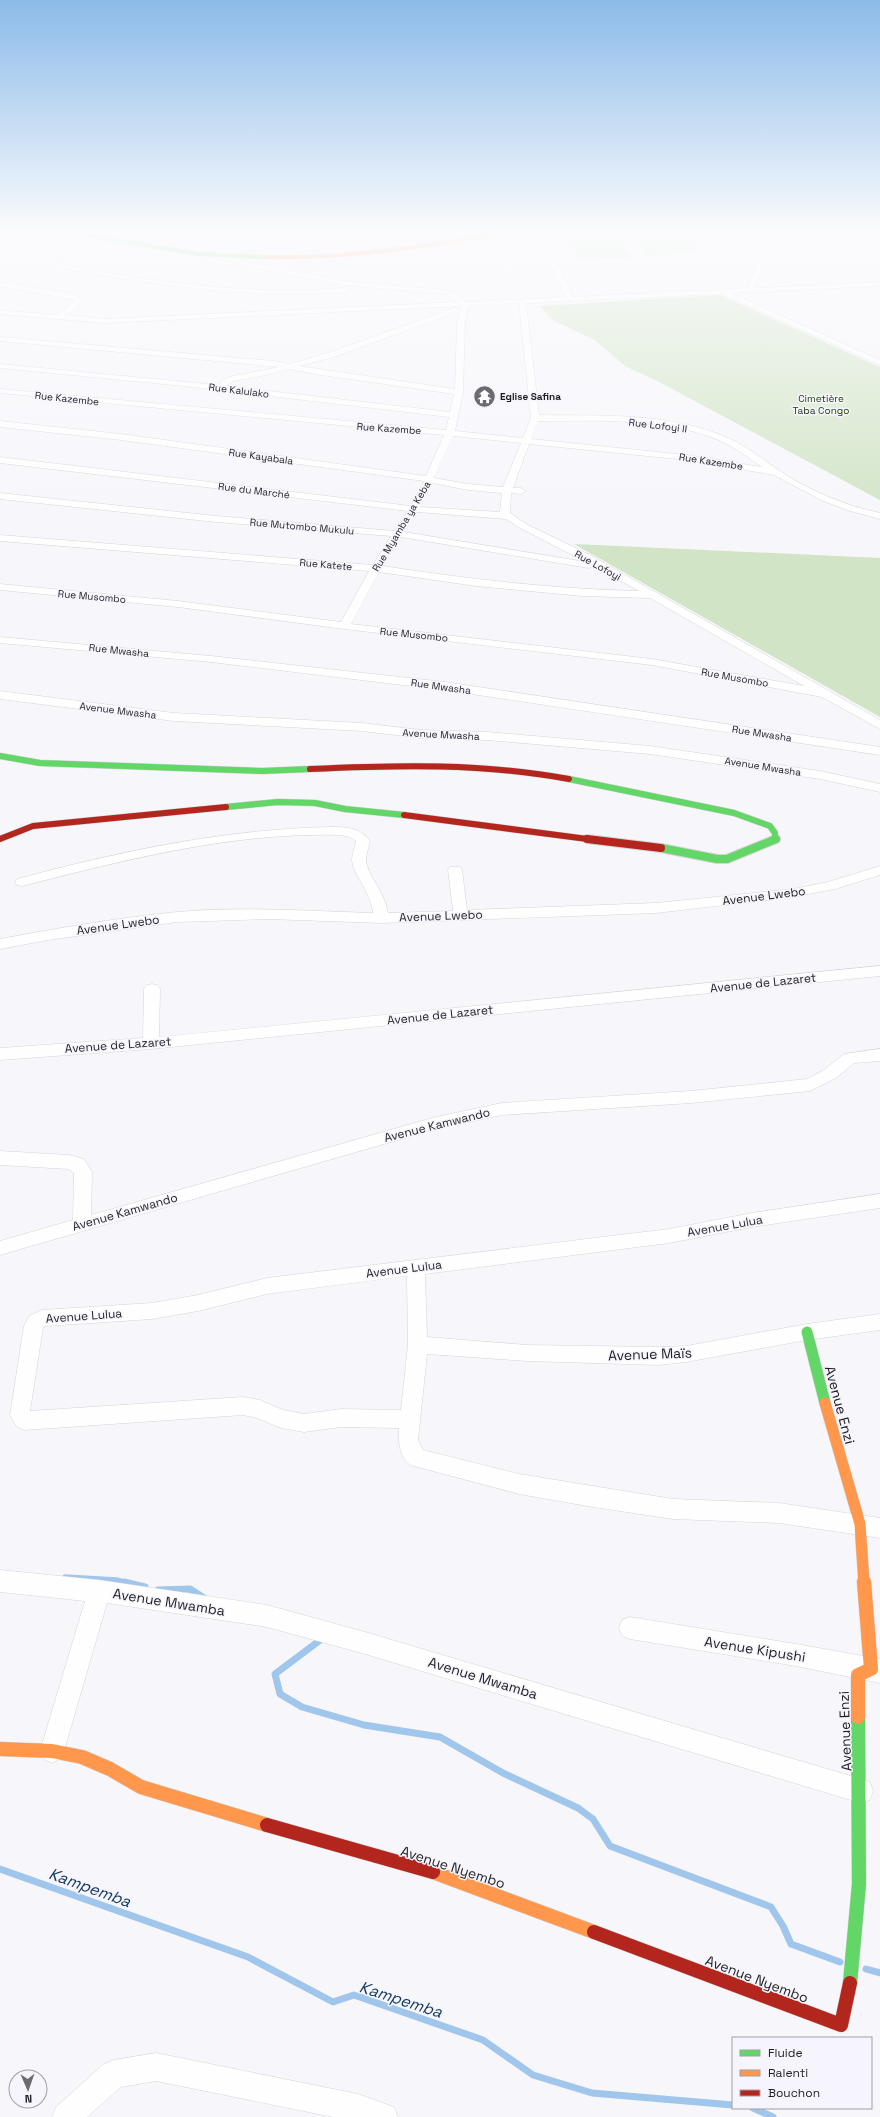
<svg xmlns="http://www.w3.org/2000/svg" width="880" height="2117" font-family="'Space Grotesk',sans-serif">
  <rect width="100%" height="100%" fill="#f7f6fb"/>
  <path fill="#d1e4c5" d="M626,231H679L700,252L648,255Z
    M567,233H616L630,258L578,259Z
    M720,295L880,367V500L661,383L625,366L595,340L552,320L540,306Z
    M574,544L880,558V717Z"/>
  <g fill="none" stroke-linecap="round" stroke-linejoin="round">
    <path stroke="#a0c6eb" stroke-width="5.5" d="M65,1577L116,1580L128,1583"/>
    <path stroke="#a0c6eb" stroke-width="7" d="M124,1582L145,1587
      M158,1590L190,1589L204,1598
      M323,1638L275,1674L280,1694L302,1707L364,1725L440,1737L503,1773L578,1808L593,1819L610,1846L771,1907L783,1926L791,1944L840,1962
      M0,1869L248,1957L333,2002L354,1995L483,2040L533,2075L592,2093L733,2105
      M866,1969L880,1973
      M753,2108L773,2117"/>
    <defs>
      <path id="street" d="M202,231H210L171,251L166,250Z
        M261,231H268L243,248L237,257L246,262L343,281L445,290L458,294L466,302L566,297L550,265L532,246L512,231C527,231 547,251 556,263C563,273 567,286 573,297L748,288L757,266L759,240L762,231H768L765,240L763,266L755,288L880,282V286L731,293L880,360V365L722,294L526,303L539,415C601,416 670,412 728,438C747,446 763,460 780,471C810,491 844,505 880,513V519L850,511L823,501L774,475L687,460L529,444L513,488H521L526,491L521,494L511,493L510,513L526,524L590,555L880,720V729L822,697L652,665L344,629L178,607L0,590V584L178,601L341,622L369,571L0,541V535L373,565L391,536L216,522L0,499V493L216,516L395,531L408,511L0,463V457L411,506L424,481L121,440L0,427V421L121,434L426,476L444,435L0,393V389L446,430L449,417L184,386L0,368V364L217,385L228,377L279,367L0,341V337L274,361L289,364L328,353L454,308L460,310L461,306L105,323L0,314V310L56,315L70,305L75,300L0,286V282L68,293L83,299L76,309L65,315L105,319L457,302L444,294L343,285L244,266L231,258L230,257L239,246ZM519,303L531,418L523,438L455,431L463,392L465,323L468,306ZM460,311L457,323L455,389L299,366L334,357ZM289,369L321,375L454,394L450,412L226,386L233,381L257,377ZM538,421C598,421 665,417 721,441C736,448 749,458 762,467L687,455L531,439ZM453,436L521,443L503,487L468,484L434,478ZM432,483L468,490L502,493L500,512L420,507ZM417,512L506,519L520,528L586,562L404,532ZM401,537L589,568L594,566L639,591C552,589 468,579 383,566ZM379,572L476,586L582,596L650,598L804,686L652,659L351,624Z
        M401,231H408L363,255L358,254Z
        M867,231H874L854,246H850V244Z
        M0,252C92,270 183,289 277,290C300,290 324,290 347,287L351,289C342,296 320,293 309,294C204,296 103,276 0,256Z
        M0,637L211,656L445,682L880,747V755L445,690L211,662L0,643Z
        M0,691L174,713L362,723L421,730L487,732L650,746L820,771L880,784V792L820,779L650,754L487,740L421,738L362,731L174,721L0,699Z
        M332,827C347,827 361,828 370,841C369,847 366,854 366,860C367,875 385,892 388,913L453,911L448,870L450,867H460L462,870L467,910L656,903L793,889L828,882L880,866V875L835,889L793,897L656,913L381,923L268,919L177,922L48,940L0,949V939C58,928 118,918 177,912C242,906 308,911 373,913C371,892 353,875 352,860C352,854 355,847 356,841L350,837L340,835C232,832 125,860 22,886L17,885L15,882L17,879C121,851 225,829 332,827Z
        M880,966V976L151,1049L0,1060V1048L143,1038L144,989L147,985L152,984L157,985L160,989L159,1037Z
        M880,1049V1061L854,1063L836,1078L810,1091L691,1103L502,1115L436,1129L0,1255V1241L73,1220L74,1173L69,1169L0,1165V1151L69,1155L84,1159L92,1172L91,1215L436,1117L502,1103L691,1091L807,1079L824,1070L844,1054Z
        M880,1194V1208L752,1227L669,1243L425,1274L427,1337L527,1345L659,1347L686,1346L807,1324L880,1314V1330L807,1340L686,1362L659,1365L527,1361L427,1354L418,1440L423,1450L519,1474L673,1499L779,1503L880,1518V1538L779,1523L673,1519L593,1507L519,1494L410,1465C399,1456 398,1441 399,1428L341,1427L304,1432L281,1428L257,1418L243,1415L24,1430L17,1427L10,1415L24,1326L29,1316L42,1310L152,1303L198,1295L267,1278L669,1229L752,1213ZM407,1276L408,1345L401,1410L341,1409L304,1414L283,1410L260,1400L243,1397L30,1411L43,1327L46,1326L152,1319L198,1311L267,1294Z
        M0,1570L99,1580L267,1605L365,1632L861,1779L870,1782L873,1791L870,1800L861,1803L365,1654L267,1627L107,1603L64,1751L60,1759L52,1763L44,1759L40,1751L85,1601L0,1592Z
        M630,1617L796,1644L880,1659V1683L796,1666L630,1639L622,1636L619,1628L622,1620Z
        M156,2053L358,2094L394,2107L398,2117H333L156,2081L121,2087L87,2117H52L56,2107L104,2064L114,2060Z"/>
      <path id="fast-far4" d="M59,231L200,254L266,257"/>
      <path id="fast-far3" d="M0,756L40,763L262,771L310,769
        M569,779L734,813L770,826L775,833V840
        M226,807L278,802L315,803L345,809L404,815"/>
      <path id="fast-far2" d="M661,848L717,859H727L776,839"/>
      <path id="fast-far1" d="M807,1332L825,1403"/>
      <path id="fast" d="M850,1983L859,1884L858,1717"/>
      <path id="slow-far2" d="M266,257C351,259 433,245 517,231"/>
      <path id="slow-far1" d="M825,1403L860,1524L864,1583"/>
      <path id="slow" d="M858,1717V1675L871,1669L864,1582
        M0,1749L52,1751L82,1757L110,1769L141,1787L267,1825
        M433,1872L594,1932"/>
      <path id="jam-far2" d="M310,769C397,765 483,763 569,779
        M404,815L595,840
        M0,839L33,826L226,807"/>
      <path id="jam-far1" d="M587,839L661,848"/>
      <path id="jam" d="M267,1825L433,1872
        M594,1932L841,2025L850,1983"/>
    </defs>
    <use href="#street" stroke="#d5d4d8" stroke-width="1"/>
    <use href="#fast-far4" stroke="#d5d4d8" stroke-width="4.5"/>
    <use href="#fast-far3" stroke="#d5d4d8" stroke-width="7"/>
    <use href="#fast-far2" stroke="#d5d4d8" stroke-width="10"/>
    <use href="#fast-far1" stroke="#d5d4d8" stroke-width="12"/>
    <use href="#fast" stroke="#d5d4d8" stroke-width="15"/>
    <use href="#slow-far2" stroke="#d5d4d8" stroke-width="4.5"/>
    <use href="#slow-far1" stroke="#d5d4d8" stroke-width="12"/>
    <use href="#slow" stroke="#d5d4d8" stroke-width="15"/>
    <use href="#jam-far2" stroke="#d5d4d8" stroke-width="7"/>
    <use href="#jam-far1" stroke="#d5d4d8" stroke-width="10"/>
    <use href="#jam" stroke="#d5d4d8" stroke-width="15"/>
    <use href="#street" fill="#fefefe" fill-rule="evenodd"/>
    <use href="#fast-far4" stroke="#63d668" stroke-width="4"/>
    <use href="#fast-far3" stroke="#63d668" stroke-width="6"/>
    <use href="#fast-far2" stroke="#63d668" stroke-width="8"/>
    <use href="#fast-far1" stroke="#63d668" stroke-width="11"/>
    <use href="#fast" stroke="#63d668" stroke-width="14"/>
    <use href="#slow-far2" stroke="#ff974d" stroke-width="4"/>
    <use href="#slow-far1" stroke="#ff974d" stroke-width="11"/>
    <use href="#slow" stroke="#ff974d" stroke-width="14"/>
    <use href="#jam-far2" stroke="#b3261e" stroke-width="6"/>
    <use href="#jam-far1" stroke="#b3261e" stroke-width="8"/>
    <use href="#jam" stroke="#b3261e" stroke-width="14"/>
  </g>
  <linearGradient id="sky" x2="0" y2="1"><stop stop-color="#8bbbe9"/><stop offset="0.44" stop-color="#fbfbfd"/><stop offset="1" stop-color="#fbfbfd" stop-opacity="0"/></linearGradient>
  <rect width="880" height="527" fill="url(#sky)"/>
  <defs>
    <symbol id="temple-disc" viewBox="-11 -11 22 22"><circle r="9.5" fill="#6b6a6e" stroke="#f6f4fd"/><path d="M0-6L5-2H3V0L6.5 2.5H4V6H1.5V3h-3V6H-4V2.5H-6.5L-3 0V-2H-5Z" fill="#fff"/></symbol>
  </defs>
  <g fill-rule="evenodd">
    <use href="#temple-disc" x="472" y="384" width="25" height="25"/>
  </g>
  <g text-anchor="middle" stroke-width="3" stroke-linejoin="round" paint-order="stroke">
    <g font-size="10" fill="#1f1f22" stroke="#f6f4fd">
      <text transform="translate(239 390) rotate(7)" y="4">Rue Kalulako</text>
      <text transform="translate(67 398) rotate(6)" y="4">Rue Kazembe</text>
      <text transform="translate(658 425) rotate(7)" y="4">Rue Lofoyi II</text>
      <text transform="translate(389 428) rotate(4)" y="4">Rue Kazembe</text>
      <text transform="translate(261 456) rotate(8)" y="4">Rue Kayabala</text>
      <text transform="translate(711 461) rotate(9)" y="4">Rue Kazembe</text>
      <text transform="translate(254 490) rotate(7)" y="4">Rue du Marché</text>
      <text transform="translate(302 526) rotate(5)" y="4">Rue Mutombo Mukulu</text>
      <text transform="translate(401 526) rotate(-59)" y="4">Rue Myamba ya Keba</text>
      <text transform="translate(326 564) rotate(5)" y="4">Rue Katete</text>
      <text transform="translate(598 565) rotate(29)" y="4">Rue Lofoyi</text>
      <text transform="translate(92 596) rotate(5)" y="4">Rue Musombo</text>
      <text transform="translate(414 634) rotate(6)" y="4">Rue Musombo</text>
      <text transform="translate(119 650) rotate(6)" y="4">Rue Mwasha</text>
      <text transform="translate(735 677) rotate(10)" y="4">Rue Musombo</text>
      <text transform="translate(441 686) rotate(8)" y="4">Rue Mwasha</text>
      <text transform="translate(118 710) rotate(7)" y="4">Avenue Mwasha</text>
      <text transform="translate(762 733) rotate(9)" y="4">Rue Mwasha</text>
      <text transform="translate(441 734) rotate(3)" y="4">Avenue Mwasha</text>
      <text transform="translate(763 766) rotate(9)" y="4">Avenue Mwasha</text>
    </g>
    <g font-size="10" font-weight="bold" fill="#1f1f22" stroke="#f6f4fd" text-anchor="start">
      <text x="500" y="400">Eglise Safina</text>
    </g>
    <g font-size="10" fill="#224200" stroke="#f6f4fd">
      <text x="821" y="402">Cimetière<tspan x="821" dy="12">Taba Congo</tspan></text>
    </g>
    <g font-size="12" fill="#1f1f22" stroke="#f6f4fd">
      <text transform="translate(764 896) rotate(-7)" y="4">Avenue Lwebo</text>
      <text transform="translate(441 916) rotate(-2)" y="4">Avenue Lwebo</text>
      <text transform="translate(118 925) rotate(-8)" y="4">Avenue Lwebo</text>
      <text transform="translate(763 983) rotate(-6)" y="4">Avenue de Lazaret</text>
      <text transform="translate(440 1015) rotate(-6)" y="4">Avenue de Lazaret</text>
      <text transform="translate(118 1045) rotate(-4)" y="4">Avenue de Lazaret</text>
      <text transform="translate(437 1125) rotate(-14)" y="4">Avenue Kamwando</text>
      <text transform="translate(125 1212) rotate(-16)" y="4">Avenue Kamwando</text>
      <text transform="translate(725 1226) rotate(-10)" y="4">Avenue Lulua</text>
      <text transform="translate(404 1269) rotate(-7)" y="4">Avenue Lulua</text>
      <text transform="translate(84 1316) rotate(-4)" y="4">Avenue Lulua</text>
    </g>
    <g font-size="14" fill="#1f1f22" stroke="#f6f4fd">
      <text transform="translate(650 1354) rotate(-2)" y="5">Avenue Maïs</text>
      <text transform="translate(840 1405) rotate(75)" y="5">Avenue Enzi</text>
      <text transform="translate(169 1602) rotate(9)" y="5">Avenue Mwamba</text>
      <text transform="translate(755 1649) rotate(9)" y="5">Avenue Kipushi</text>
      <text transform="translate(483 1678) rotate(17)" y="5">Avenue Mwamba</text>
      <text transform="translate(845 1731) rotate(-92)" y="5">Avenue Enzi</text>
      <text transform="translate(453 1867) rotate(18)" y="5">Avenue Nyembo</text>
      <text transform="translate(757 1979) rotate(21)" y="5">Avenue Nyembo</text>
    </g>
    <g font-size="16" font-style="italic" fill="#10385a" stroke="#f6f4fd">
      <text transform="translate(90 1887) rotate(20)" y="6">Kampemba</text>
      <text transform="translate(401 1999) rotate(18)" y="6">Kampemba</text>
    </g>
  </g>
  <rect x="732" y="2037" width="140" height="72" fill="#f6f4fd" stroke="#a09fa5"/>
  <rect x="740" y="2050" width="20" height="6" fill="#63d668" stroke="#a09fa5"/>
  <text x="768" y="2057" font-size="12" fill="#1f1f22">Fluide</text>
  <rect x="740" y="2070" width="20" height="6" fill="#ff974d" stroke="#a09fa5"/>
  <text x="768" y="2077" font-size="12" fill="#1f1f22">Ralenti</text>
  <rect x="740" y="2090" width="20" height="6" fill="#b3261e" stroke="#a09fa5"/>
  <text x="768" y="2097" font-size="12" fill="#1f1f22">Bouchon</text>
  <g transform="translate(28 2089) rotate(178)"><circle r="19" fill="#f6f4fd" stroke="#a09fa5"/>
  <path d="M0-3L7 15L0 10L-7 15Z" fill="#6b6a6e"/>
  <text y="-6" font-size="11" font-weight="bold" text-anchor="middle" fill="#1f1f22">N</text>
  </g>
</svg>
